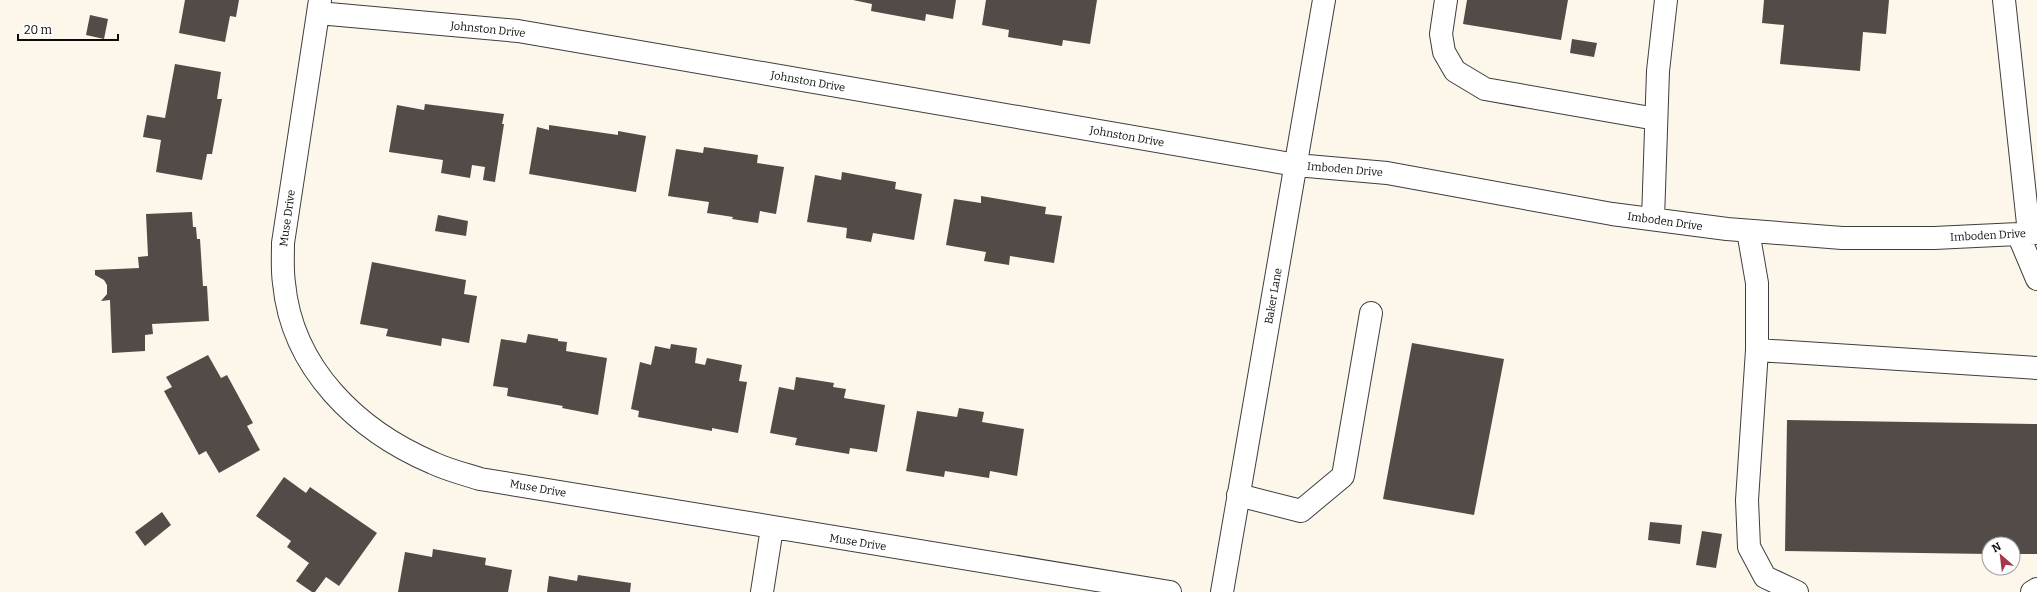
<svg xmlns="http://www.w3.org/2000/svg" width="2037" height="592" font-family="Bitter,serif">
  <rect width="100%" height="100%" fill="#fcf6eb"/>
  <path fill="#524b48" d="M185,0H239L236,17L230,16L225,42L179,33Z
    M853,0H956L953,19L926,14L925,21L871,11L872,4Z
    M986,0H1097L1090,44L1063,40L1062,46L1008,37L1009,30L982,25Z
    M1467,0H1568L1561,40L1463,24Z
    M1764,0H1889L1886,34L1863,32L1860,71L1780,64L1784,25L1762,23Z
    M90,15L108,19L104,39L86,35Z
    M1572,39L1597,43L1594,57L1570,53Z
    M175,64L221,72L217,99H222L212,154H207L202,180L156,172L161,140L143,137L147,115L165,118Z
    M425,104L504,114L502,124H504L495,182L483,180L485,167L472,165L470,178L441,173L443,160L389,152L397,105L424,110Z
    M549,125L618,135V131L646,136L636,192L529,174L537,127L549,130Z
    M704,147L758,155L757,163L784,167L776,214L760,211L758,223L732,219L733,217L707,213L709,202L668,196L676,149L703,153Z
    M842,172L896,182L895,189L922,194L914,240L873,233L871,242L846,238L847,228L807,222L815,175L841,180Z
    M981,196L1046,207L1045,214L1062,216L1054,263L1010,256L1009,265L984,261L986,252L946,245L954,199L981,203Z
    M192,212L193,227H196L197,239H200L203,286H207L209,321L152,324L153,334L145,335V351L112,353L110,300L101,301L107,294V285L104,280L95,275V270L139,268L138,257L148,256L146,214Z
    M438,215L468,221L466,236L435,231Z
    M372,262L466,280L464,294L477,296L469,343L442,338L441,346L386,336L388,329L360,324Z
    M528,334L558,339V341L567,342L566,351L607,358L598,415L562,408L563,406L507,396L508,388L493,386L501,339L526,343Z
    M1412,343L1504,359L1474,515L1383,499Z
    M671,344L697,348L695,363L705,365L707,358L742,365L739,381L747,382L738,433L712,428V431L638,417L639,411L631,409L640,362L651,365L655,346L670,349Z
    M208,355L221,378L227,375L253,423L247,426L260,450L219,473L206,451L199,455L164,391L172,387L166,377Z
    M796,377L834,383L833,387L846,389L844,398L885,405L877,452L850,448L849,454L795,445L797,438L770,433L779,387L794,390Z
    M959,408L984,412L982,422L1024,429L1017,476L990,471L989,478L945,471L944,477L906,471L917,411L957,417Z
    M1787,420L2037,424V554H2013V544H1989V554L1785,551Z
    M284,477L306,493L310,487L377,533L339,586L326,577L315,592H312L296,581L309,563L287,547L291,541L256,516Z
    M162,512L171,525L145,546L135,532Z
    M1650,522L1682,525L1680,544L1648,540Z
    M1702,531L1722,534L1716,568L1696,565Z
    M433,549L486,558L485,565L512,570L508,592H398L405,552L432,557Z
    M578,575L631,583L630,592H547L549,576L577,581Z"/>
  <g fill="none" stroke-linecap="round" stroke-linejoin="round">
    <defs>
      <path id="minor" d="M320,0L283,243C283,256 282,270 284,283C292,369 358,431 433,463C448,470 464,474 480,479L1170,592
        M1446,0L1441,34L1444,52L1455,71L1485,89L1656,119
        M2004,0L2029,233
        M318,13L518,31L1296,165L1387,173L1612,214L1727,229L1842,238H1934L2037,233
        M1653,219L1658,71L1666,0
        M1748,231L1757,283V350L1747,500L1749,547L1765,577L1797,592
        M2018,234L2037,279
        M1757,350L2037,368
        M1238,495L1301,511L1343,476L1371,313
        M762,592L772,528
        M1222,592L1324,0
        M2032,592L2037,589"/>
    </defs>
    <use href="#minor" stroke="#3e3e3e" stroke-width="24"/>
    <use href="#minor" stroke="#fff" stroke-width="22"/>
  </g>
  <g text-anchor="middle" stroke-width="4" stroke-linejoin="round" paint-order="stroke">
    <g font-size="11" fill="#0b0b0b" stroke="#fff">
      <text transform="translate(488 29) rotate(6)" y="4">Johnston Drive</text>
      <text transform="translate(808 81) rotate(10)" y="4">Johnston Drive</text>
      <text transform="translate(1127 136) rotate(10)" y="4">Johnston Drive</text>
      <text transform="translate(1345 169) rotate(5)" y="4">Imboden Drive</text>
      <text transform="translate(287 218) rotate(-82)" y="4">Muse Drive</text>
      <text transform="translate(1665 221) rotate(8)" y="4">Imboden Drive</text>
      <text transform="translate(1988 235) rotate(-3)" y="4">Imboden Drive</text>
      <text transform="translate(1273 296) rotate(-80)" y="4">Baker Lane</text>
      <text transform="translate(538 488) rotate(10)" y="4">Muse Drive</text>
      <text transform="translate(858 542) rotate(9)" y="4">Muse Drive</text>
    </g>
  </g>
  <g transform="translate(2001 556) rotate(332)"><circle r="19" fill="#ffffff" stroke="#9d9d9d"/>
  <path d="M0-3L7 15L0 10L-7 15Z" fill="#a9354c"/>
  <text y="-6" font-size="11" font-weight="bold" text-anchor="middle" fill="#0b0b0b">N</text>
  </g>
  <path d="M18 34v6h100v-6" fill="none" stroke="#0b0b0b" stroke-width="2"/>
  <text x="24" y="34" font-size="12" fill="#0b0b0b" stroke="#ffffff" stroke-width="3" paint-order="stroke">20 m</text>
</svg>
